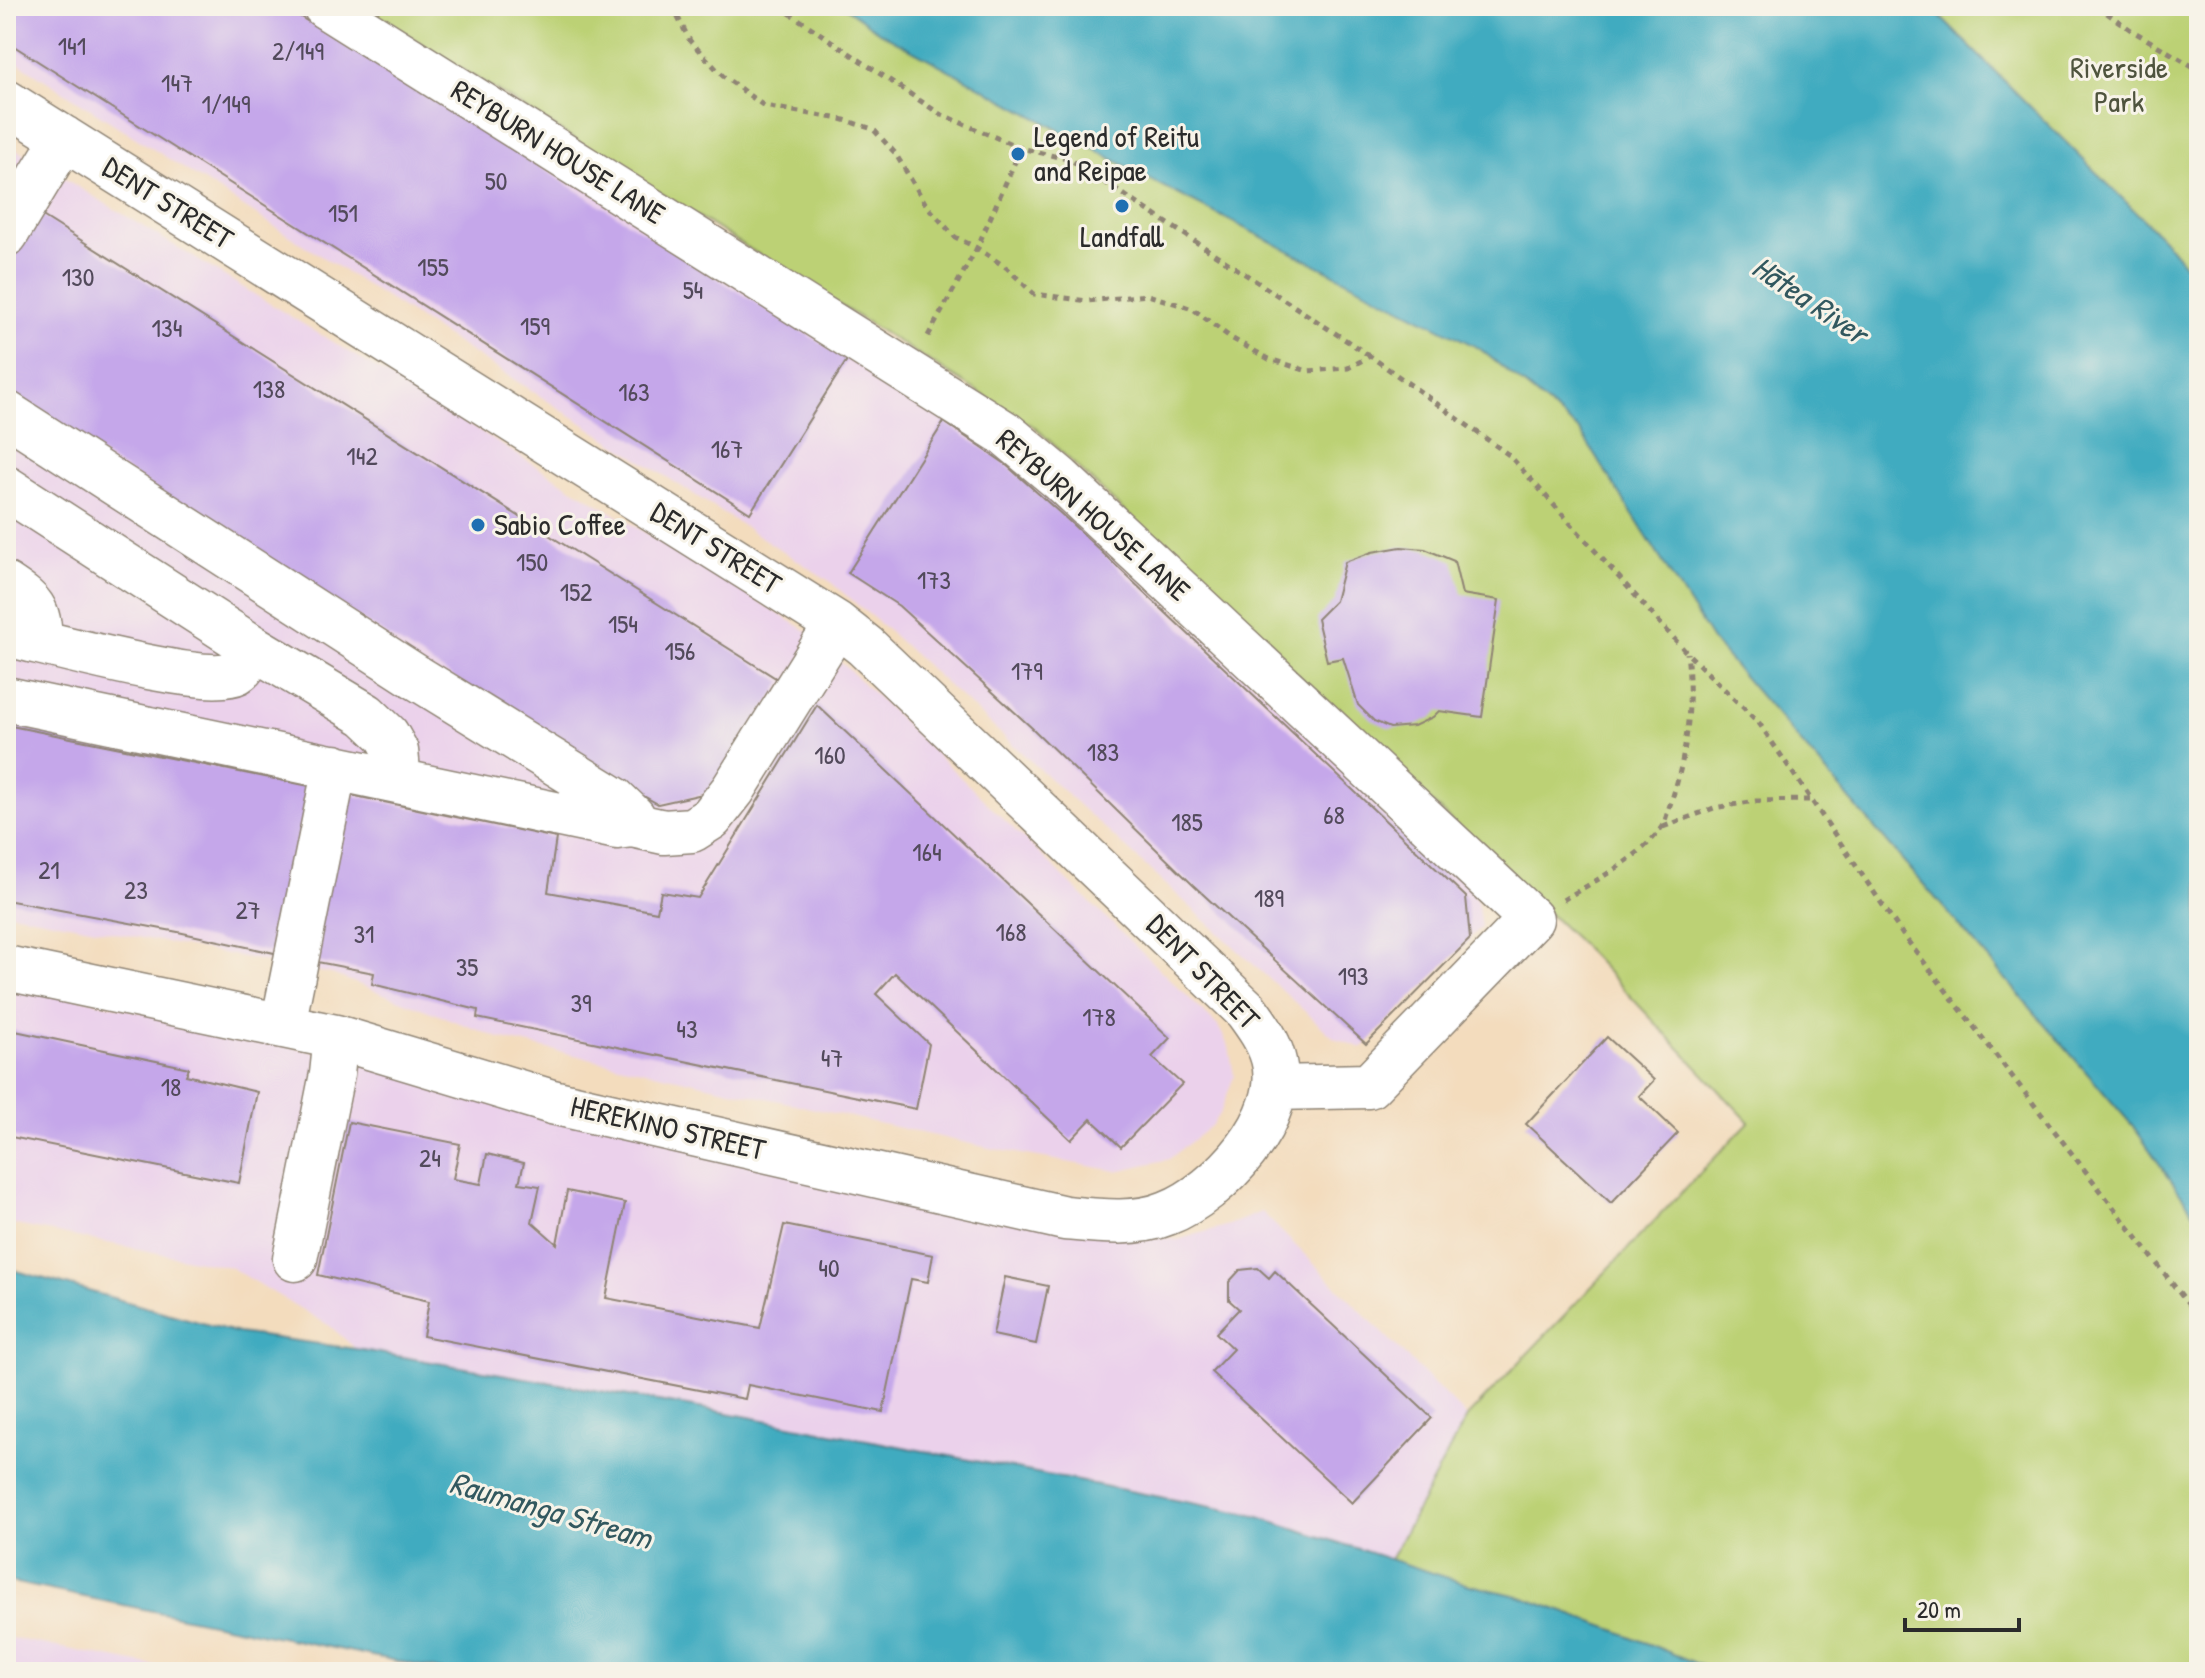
<svg xmlns="http://www.w3.org/2000/svg" width="2205" height="1678" font-family="'Patrick Hand',sans-serif">
  <rect width="100%" height="100%" fill="#f7f3e8"/>
  <filter id="ink" filterUnits="userSpaceOnUse"><feTurbulence type="fractalNoise" baseFrequency=".0125" numOctaves="2"/><feDisplacementMap in="SourceGraphic" scale="16" xChannelSelector="R" yChannelSelector="G"/><feConvolveMatrix kernelMatrix="1 2 1 2 8 2 1 2 1" color-interpolation-filters="sRGB"/></filter>
  <filter id="wash" filterUnits="userSpaceOnUse"><feTurbulence type="fractalNoise" baseFrequency=".006" numOctaves="4" result="noise"/><feDisplacementMap in="SourceGraphic" scale="32" xChannelSelector="R" yChannelSelector="G"/><feGaussianBlur stdDeviation="1.8" result="paint"/><feColorMatrix in="noise" values="0 0 0 0 0 0 0 0 0 0 0 0 0 0 0 0 0 1.4 0 .05"/><feComposite in="paint" operator="in"/></filter>
  <g filter="url(#wash)">
    <rect width="100%" height="100%" fill="#f3dcbd"/>
    <path fill="#ebd1eb" d="M6,6H322L950,403L1466,877L1477,901L1481,927L1362,1048L1334,1038L884,627L828,580L6,55Z
      M6,143L812,634L1218,1026L1229,1047L1234,1076L1221,1111L1211,1126L1169,1159L1117,1171L989,1148L499,1038L332,974L6,912Z
      M6,981L1034,1218L1177,1240L1229,1225L1262,1212L1467,1417L1390,1560L1253,1515L1207,1505L728,1413L356,1349L330,1326L230,1267L6,1223Z
      M6,1637L185,1672H6Z"/>
    <path fill="#bcd175" stroke="#747e50" stroke-width="2" d="M361,6H843L866,22L1479,348L1580,431L1712,640L2133,1126L2199,1220V1672H1717L1612,1629L1518,1596L1470,1585L1390,1560L1467,1417L1749,1122L1579,942L1036,428Z
      M1929,6H2199V282L2166,242Z"/>
    <path fill="#40abc0" stroke="#366b76" stroke-width="2" d="M843,6H1929L2166,242L2199,282V1220L2133,1126L1712,640L1580,431L1479,348L1166,188L879,32Z
      M6,1268L238,1333L356,1349L728,1413L1253,1515L1470,1585L1518,1596L1612,1629L1717,1672H450L6,1581Z"/>
    <g id="blocks">
      <path fill="#c5a7ea" d="M6,6H283L847,360L750,513L6,41Z
        M41,215L782,682L707,793L658,804L622,784L6,394V269Z
        M944,422L1004,463L1070,522L1466,897L1470,939L1366,1044L1193,885L1032,728L899,606L848,573Z
        M1401,547L1425,549L1454,561L1462,594L1499,600L1482,717L1439,711L1433,717L1414,726L1390,728L1374,721L1358,705L1343,658L1327,661L1317,619L1335,601L1345,562L1372,552Z
        M817,705L1170,1038L1152,1057L1182,1084L1121,1147L1091,1119L1071,1140L895,973L876,994L929,1044L916,1109L477,1018L478,1010L372,984L374,973L302,959L336,792L556,838L548,892L657,912L661,892L698,898Z
        M6,725L324,789L288,956L178,932L6,900Z
        M6,1029L189,1068L186,1075L257,1092L239,1183L6,1136Z
        M1607,1037L1654,1080L1639,1096L1678,1133L1611,1203L1526,1124Z
        M349,1122L460,1144L453,1179L481,1184L487,1154L524,1163L519,1183L540,1186L532,1222L557,1244L567,1191L625,1203L606,1298L760,1328L784,1225L933,1255L928,1282L911,1279L883,1412L748,1385L745,1399L423,1336L429,1301L318,1275Z
        M1258,1268L1269,1278L1275,1271L1432,1418L1352,1503L1211,1372L1233,1349L1216,1333L1239,1309L1229,1300V1282L1240,1270Z
        M1005,1277L1048,1286L1036,1344L993,1335Z"/>
    </g>
  </g>
  <g filter="url(#ink)">
    <use href="#blocks" fill-opacity="0" stroke="#8f8474" stroke-width="2"/>
    <g fill="none" stroke-linecap="round" stroke-linejoin="round">
      <defs>
        <path id="minor" d="M325,6L1006,434L1060,479L1531,919L1369,1086L1275,1088
          M6,102L837,624L865,646L1246,1010C1257,1025 1268,1040 1273,1058C1290,1117 1219,1193 1167,1213C1136,1226 1097,1221 1065,1218L552,1102L336,1037L6,968
          M6,234L64,138
          M6,413L416,677L614,799L633,817L632,825
          M6,488L251,646L366,715L387,735L396,751L399,781
          M6,585C33,603 39,608 40,641
          M6,634C47,643 206,688 237,672C247,666 248,656 251,646
          M6,699L617,827L632,825L664,832L692,830L711,818L733,790L837,624
          M283,1025L335,767
          M295,1259L332,1074L336,1037"/>
      </defs>
      <use href="#minor" stroke="#8f8474" stroke-width="47"/>
      <path stroke="#8f8474" stroke-width="5" stroke-dasharray="6 6" stroke-linecap="butt" d="M672,6L690,41L723,76L764,106L841,119L873,129L895,153L927,206L955,237L977,248L1007,268L1034,294L1088,301L1148,295L1193,309L1231,338L1269,359L1308,371L1348,368L1370,356L1509,455L1687,653L1759,723L1903,935L2199,1318
        M779,6L940,114L1021,148L1071,160L1370,356
        M2097,6L2131,30L2199,70
        M928,336L977,248L1021,148
        M1663,827L1714,808L1756,801L1809,800
        M1563,900C1594,881 1641,858 1661,828C1666,821 1667,812 1670,805C1687,756 1693,704 1687,653"/>
      <use href="#minor" stroke="#fff" stroke-width="44"/>
    </g>
  </g>
  <g fill="#1f6fb2" stroke="#f7f3e8" stroke-width="3">
    <circle cx="1018" cy="154" r="8"/>
    <circle cx="1122" cy="206" r="8"/>
    <circle cx="478" cy="525" r="8"/>
  </g>
  <g text-anchor="middle" stroke-width="6" stroke-linejoin="round" paint-order="stroke">
    <g font-size="26" fill="#524a5b">
      <text x="72" y="55">141</text>
      <text x="298" y="60">2/149</text>
      <text x="177" y="92">147</text>
      <text x="226" y="113">1/149</text>
      <text x="496" y="190">50</text>
      <text x="343" y="222">151</text>
      <text x="433" y="276">155</text>
      <text x="78" y="286">130</text>
      <text x="693" y="299">54</text>
      <text x="535" y="335">159</text>
      <text x="167" y="337">134</text>
      <text x="269" y="398">138</text>
      <text x="634" y="401">163</text>
      <text x="727" y="458">167</text>
      <text x="362" y="465">142</text>
      <text x="532" y="571">150</text>
      <text x="934" y="589">173</text>
      <text x="576" y="601">152</text>
      <text x="623" y="633">154</text>
      <text x="680" y="660">156</text>
      <text x="1027" y="680">179</text>
      <text x="1103" y="761">183</text>
      <text x="830" y="764">160</text>
      <text x="1334" y="824">68</text>
      <text x="1187" y="831">185</text>
      <text x="927" y="861">164</text>
      <text x="49" y="879">21</text>
      <text x="136" y="899">23</text>
      <text x="1269" y="907">189</text>
      <text x="248" y="919">27</text>
      <text x="1011" y="941">168</text>
      <text x="364" y="943">31</text>
      <text x="467" y="976">35</text>
      <text x="1353" y="985">193</text>
      <text x="581" y="1012">39</text>
      <text x="1099" y="1026">178</text>
      <text x="687" y="1038">43</text>
      <text x="832" y="1067">47</text>
      <text x="171" y="1096">18</text>
      <text x="430" y="1167">24</text>
      <text x="829" y="1277">40</text>
    </g>
    <g font-size="30" fill="#4f543e" stroke="#f7f3e8">
      <text x="2119" y="78">Riverside<tspan x="2119" dy="34">Park</tspan></text>
    </g>
    <g font-size="30" fill="#2b2b2b" stroke="#f7f3e8" text-anchor="start">
      <text x="1034" y="147">Legend of Reitu<tspan x="1034" dy="34">and Reipae</tspan></text>
      <text x="1122" y="247" text-anchor="middle">Landfall</text>
      <text x="494" y="535">Sabio Coffee</text>
    </g>
    <g font-size="30" fill="#2b2b2b" stroke="#f7f3e8">
      <text transform="translate(558 152) rotate(32)" y="10">REYBURN HOUSE LANE</text>
      <text transform="translate(168 203) rotate(32)" y="10">DENT STREET</text>
      <text transform="translate(1093 515) rotate(41)" y="10">REYBURN HOUSE LANE</text>
      <text transform="translate(716 548) rotate(32)" y="10">DENT STREET</text>
      <text transform="translate(1203 972) rotate(46)" y="10">DENT STREET</text>
      <text transform="translate(668 1128) rotate(13)" y="10">HEREKINO STREET</text>
    </g>
    <g font-size="32" font-style="italic" fill="#32585f" stroke="#f7f3e8">
      <text transform="translate(1810 300) rotate(34)" y="11">Hātea River</text>
      <text transform="translate(551 1510) rotate(16)" y="11">Raumanga Stream</text>
    </g>
  </g>
  <rect width="2205" height="1678" fill="none" stroke="#f7f3e8" stroke-width="32"/>
  <path d="M1905 1618v12h114v-12" fill="none" stroke="#2b2b2b" stroke-width="4"/>
  <text x="1917" y="1618" font-size="24" fill="#2b2b2b" stroke="#f7f3e8" stroke-width="6" paint-order="stroke">20 m</text>
</svg>
